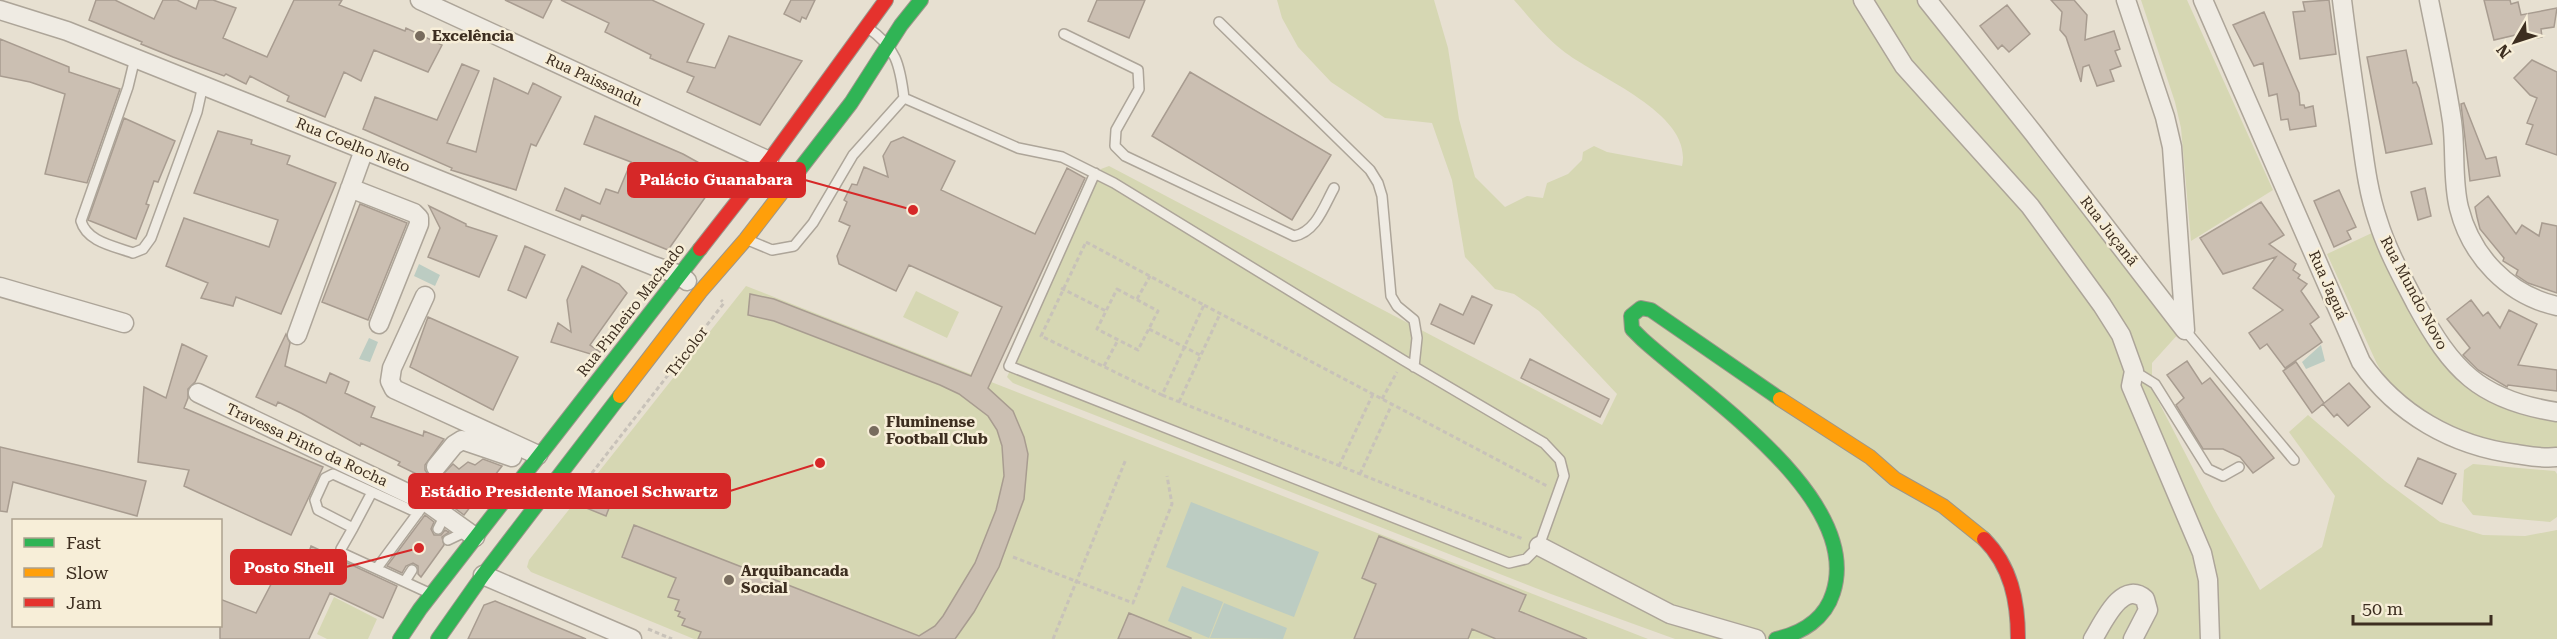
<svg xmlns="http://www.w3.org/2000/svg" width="2557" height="639" font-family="'Roboto Serif',serif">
  <rect width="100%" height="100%" fill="#e7e0d1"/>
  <path fill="#d6d7b3" d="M1277,0H1434L1448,48L1459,119L1475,177L1505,207L1527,196L1543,198L1547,183L1568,174L1582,160L1583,152L1594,146L1607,152L1682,166C1694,113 1595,77 1562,50C1544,36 1529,17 1514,0H1925L2180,332L2152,363V389L2214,509L2260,590L2322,547L2335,496L2289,432L2308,415L2385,481L2440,522L2483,535L2525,536L2557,530V639H1675L1551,594L1013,383L1007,377L1101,169L1109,166L1602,425L1617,394L1539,311L1514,294L1495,289L1465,257L1452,180L1432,123L1385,118L1331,82L1298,47L1282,18Z
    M2141,0H2187L2273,190L2191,241L2181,128L2175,102Z
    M2374,232L2438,356C2458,378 2495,406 2524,415C2534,418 2546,419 2557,420V448L2521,447L2478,440L2417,413L2388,382L2377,364L2327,254Z
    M746,286L1648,639H694L531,572L527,567L529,560Z
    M916,291L959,312L947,338L903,317Z
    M2473,464L2555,471L2557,474V517L2550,522L2473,515L2462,501L2464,470Z
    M334,597L377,619L368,639H327L317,634Z"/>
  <path fill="#bcccc2" d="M419,264L440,275L435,286L414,276Z
    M369,338L378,342L370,362L359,359Z
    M2321,345L2325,361L2306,369L2302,362Z
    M1191,502L1319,552L1294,617L1166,567Z
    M1182,586L1223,602L1209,638L1168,621Z
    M1224,603L1287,628L1283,639L1210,638Z"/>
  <path fill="#cbbfb2" stroke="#a89c90" stroke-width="1.5" d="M96,0H115L154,19L163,0H177L196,9L199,0H213L236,8L223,38L267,57L294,0H342L339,5L405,31L406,28L442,45L428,72L374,50L361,81L344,72L325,117L287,101L289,96L250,76L246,84L226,74L224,76L173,57L141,44L142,42L89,20Z
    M505,0H552L543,18Z
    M561,0H652L704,24L687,62L715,68L729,36L802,61L760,125L687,92L694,77L650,58L651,55L605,32L609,23Z
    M791,0H815L806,19L802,17L800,22L784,14Z
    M1097,0H1145L1129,38L1088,21Z
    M2051,0H2074L2087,15L2085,40L2114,31L2120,49L2115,51L2121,66L2110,70L2114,81L2097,86L2089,65L2083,67L2081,82L2066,37L2060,30L2062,12Z
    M2329,0L2336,54L2300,59L2293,12L2305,11L2303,2Z
    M2484,0H2510L2511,4L2518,2L2521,15L2557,8L2554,27L2541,29L2542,37L2522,41L2520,34L2494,40Z
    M2007,5L2030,34L2009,52L2002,45L1998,49L1980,26Z
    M2264,12L2299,93L2300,105H2304L2305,108L2313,106L2316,126L2290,130L2288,119L2281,120L2277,94L2269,96L2263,63L2254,66L2233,25Z
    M0,39L69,67V72L120,89L87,183L45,174L65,94L30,82L0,76Z
    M2406,50L2413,83L2416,82L2419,88L2432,144L2386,153L2367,57Z
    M2532,60L2557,72V155L2526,144L2533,125L2527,123L2537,98L2530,95L2514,78Z
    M462,64L479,71L447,143L476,152L494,78L528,94L533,83L561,97L536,146L531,144L516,190L451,170L452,168L363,129L375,97L437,120Z
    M1190,72L1331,155L1292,220L1152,136Z
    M2464,103L2486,159L2496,157L2500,176L2470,181L2461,104Z
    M595,116L683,154L721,175L668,250L582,215L580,220L556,210L565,188L600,204L606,189L618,193L631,162L584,144Z
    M124,118L175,141L158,182L154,181L146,204L149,205L136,239L88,220Z
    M218,131L252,140L251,144L290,156L287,164L336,183L281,314L236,297L233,306L201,298L208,283L166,266L184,218L269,247L278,220L194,193Z
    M903,137L955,161L941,190L1035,234L1067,168L1085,178L988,388L1013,411L1024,437L1028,454L1024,499L999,567L974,612L955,639H698L701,632L682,625L685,619L678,616L680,612L675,610L679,600L668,597L676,578L622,557L634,525L919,636L935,626L943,616L975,563L996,510L1004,476L1002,446L997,430L988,416L959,394L940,385L774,321L748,315L750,294L774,299L971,376L1002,307L909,265L896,291L839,264L837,256L850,226L839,221L847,202L844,200L852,184L857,185L864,167L888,177L883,156L891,142Z
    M2425,188L2431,216L2418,220L2411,192Z
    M2339,190L2356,227L2347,231L2351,239L2334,247L2314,201Z
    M2488,196L2516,234L2522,225L2539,236L2542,223L2557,226V293L2528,283L2516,275L2518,270L2503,261L2504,258L2480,229L2477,217L2475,207Z
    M2261,202L2284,235L2269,244L2296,264L2293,270L2300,275L2298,278L2307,284L2301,291L2319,317L2310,324L2322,342L2285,368L2267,344L2260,349L2249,333L2283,310L2253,288L2276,257L2223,274L2200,238Z
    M360,204L407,223L368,320L322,302Z
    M429,206L466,224V226L497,236L479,277L428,257L440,228Z
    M525,246L545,255L526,298L508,290Z
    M582,266L619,284L627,293L590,345L600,352L597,356L551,342L558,323L571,332L567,300Z
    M1472,296L1492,305L1474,344L1431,324L1440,304L1463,315Z
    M2471,300L2483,316L2488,312L2500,328L2509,310L2537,324L2518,365L2557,370V391L2508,385L2507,387L2478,370L2463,355L2470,348L2447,319Z
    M428,317L518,357L493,410L410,367Z
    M286,334L290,343L285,366L326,383L330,373L349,382L345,393L375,407L371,417L423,436L424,431L444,439L425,465V470L429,476L439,478L453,464L459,469L468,462L475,465L483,459L502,466L464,515L426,487L431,481L398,465L400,462L361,443L360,446L301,413L278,402L276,406L256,397Z
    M182,344L207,356L195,382L188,389V398L184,408L323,467L291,535L184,486L189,470L138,462L144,387L166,398Z
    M1530,359L1609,399L1600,417L1521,378Z
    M2187,361L2202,384L2210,378L2274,458L2253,473L2240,457L2223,449H2203L2176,405L2184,398L2167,375Z
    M2296,362L2324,403L2312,413L2283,371Z
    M2349,383L2370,407L2348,426L2337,414L2334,417L2323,404Z
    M0,447L146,481L137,516L13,482L7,512L0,511Z
    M2418,458L2456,474L2442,504L2405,486Z
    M583,492L611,503L606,516L574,503Z
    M425,515L434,522L431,529L434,535H441L445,530L449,532L442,537L444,545L421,577L418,574V566L413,563L406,566L402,573L387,566Z
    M1379,536L1526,595L1519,611L1587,639H1496L1472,629L1468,639H1354L1376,584L1362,578Z
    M311,546L397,586L383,618L330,593L309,639H220V599L256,613L278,571L300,580Z
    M495,601L586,639H468L484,605Z
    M1129,613L1191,638V639H1118Z"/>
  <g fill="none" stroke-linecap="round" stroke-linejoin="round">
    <defs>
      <path id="lane" d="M1219,22L1370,170L1378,183L1382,196L1391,296L1397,306L1414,320L1417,338L1414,367
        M1064,34L1138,70L1139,89L1116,130L1115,146L1125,156L1294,236C1316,232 1324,206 1334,188
        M135,58L128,87L81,221C87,242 114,246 133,253L143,249L151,238L197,112L203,85
        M904,98L1018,148L1062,157L1114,183L1403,360L1544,443L1560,460L1564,476L1539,546L1526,559L1509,563L1009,366L1095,173
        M748,240L772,250L794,246L813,223L853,155L904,98C900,65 896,47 868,28
        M2185,330L2294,460
        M2134,371L2155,384L2208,469L2223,476L2239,467
        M418,513L333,474L325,478L315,500L318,510L353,528L341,549L342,553L429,593
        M353,528L372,492
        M438,529L445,515
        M448,540L467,531
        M377,568L420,510
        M405,581L412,570"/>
      <path id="street" d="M420,0L769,161
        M1863,0L1904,66L2030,206L2102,305L2121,335L2134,371L2131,386L2202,553L2208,580L2210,639
        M1927,0L2034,134L2185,330
        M2126,0L2165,117L2172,147L2185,330
        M2203,0L2361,362C2397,414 2453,446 2516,454C2529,456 2543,459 2557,457
        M2342,0C2347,41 2353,82 2359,122C2364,156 2367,189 2378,221C2387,250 2402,277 2416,304C2452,370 2479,400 2557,412
        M2429,0C2437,40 2446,81 2452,121C2456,150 2452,180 2459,208C2471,256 2508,295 2557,306
        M0,10L67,31L654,266L680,275L687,281
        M350,188L414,213L419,218V224L379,324
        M0,287L124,323
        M425,296L392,368L390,381L394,389L538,455
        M297,335L364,150
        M198,393L426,502L475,537
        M436,467L454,445L462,440L512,457
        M1539,546L1670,614L1756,639
        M483,575L632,639
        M2093,639C2103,623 2122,579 2145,599L2148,610L2133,639"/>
      <path id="fast" d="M786,187L851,103L901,25L921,0
        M400,639L420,609L700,249
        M438,639L483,575L620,396
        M1776,639C1802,633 1825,619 1833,593C1864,498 1701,393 1642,339L1632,329L1631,316L1641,308L1651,310L1780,399"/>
      <path id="slow" d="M620,396L700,292L746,239L786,187
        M1780,399L1870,457L1895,479L1943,506L1984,539"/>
      <path id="jam" d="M700,249L769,161L886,0
        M1984,539C2011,566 2018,601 2018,639"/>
    </defs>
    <use href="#lane" stroke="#ada599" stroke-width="12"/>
    <use href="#street" stroke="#ada599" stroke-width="21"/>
    <use href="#fast" stroke="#9c958a" stroke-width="16"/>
    <use href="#slow" stroke="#9c958a" stroke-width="16"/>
    <use href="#jam" stroke="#9c958a" stroke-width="16"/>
    <path stroke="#c8c2b9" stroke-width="3" stroke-dasharray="4.5 3" stroke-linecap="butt" d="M1086,242L1204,305L1162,395L1041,336Z
      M1061,288L1106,311
      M1117,289L1158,311L1138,350L1097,329Z
      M1137,299L1150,276
      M1204,305L1547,486
      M1149,329L1200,355
      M1104,366L1118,340
      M1162,395L1523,539
      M1382,399L1397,372
      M1179,402L1220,314
      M1339,466L1373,394
      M1360,474L1392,404
      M578,491L724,303L721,300
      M1013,557L1133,603L1172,504L1167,476
      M648,629L672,639
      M1053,639L1126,459"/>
    <use href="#lane" stroke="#efebe3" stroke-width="9"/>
    <use href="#street" stroke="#efebe3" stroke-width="18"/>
    <use href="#fast" stroke="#30b455" stroke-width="14"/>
    <use href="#slow" stroke="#ff9f0a" stroke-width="14"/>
    <use href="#jam" stroke="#e5322d" stroke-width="14"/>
  </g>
  <g fill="#786c5e" stroke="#f7eed8" stroke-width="2">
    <circle cx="420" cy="36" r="6"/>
    <circle cx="874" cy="431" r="6"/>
    <circle cx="729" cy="580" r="6"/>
  </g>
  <g text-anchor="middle" stroke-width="5" stroke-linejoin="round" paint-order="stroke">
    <g font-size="15" font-weight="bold" fill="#3d2e20" stroke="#f7eed8" text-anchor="start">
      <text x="432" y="41">Excelência</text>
      <text x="886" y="427">Fluminense<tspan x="886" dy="17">Football Club</tspan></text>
      <text x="741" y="576">Arquibancada<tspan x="741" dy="17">Social</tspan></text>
    </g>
    <g font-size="15" fill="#3d2e20" stroke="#f7eed8">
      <text transform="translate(594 80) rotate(25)" y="5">Rua Paissandu</text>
      <text transform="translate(353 145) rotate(22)" y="5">Rua Coelho Neto</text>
      <text transform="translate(2109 231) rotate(52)" y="5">Rua Juçanã</text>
      <text transform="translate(2328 285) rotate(66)" y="5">Rua Jaguá</text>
      <text transform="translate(2414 293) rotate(62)" y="5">Rua Mundo Novo</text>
      <text transform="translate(631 310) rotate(-52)" y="5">Rua Pinheiro Machado</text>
      <text transform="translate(687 352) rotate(-53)" y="5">Tricolor</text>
      <text transform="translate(307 445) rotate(25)" y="5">Travessa Pinto da Rocha</text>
    </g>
  </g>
  <path fill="none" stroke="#d62828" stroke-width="2" d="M913 210L805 180M820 463L730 491M419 548L346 567"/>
  <g fill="#d62828" stroke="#f7eed8" stroke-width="2">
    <circle cx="913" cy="210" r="6"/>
    <circle cx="820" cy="463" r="6"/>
    <circle cx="419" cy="548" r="6"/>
  </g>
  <g fill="#d62828" stroke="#d62828" stroke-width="2">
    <rect x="628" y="163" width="177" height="34" rx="6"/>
    <rect x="409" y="474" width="321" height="34" rx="6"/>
    <rect x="231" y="550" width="115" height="34" rx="6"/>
  </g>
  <g font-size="16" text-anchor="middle" font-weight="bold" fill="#fff">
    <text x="716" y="185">Palácio Guanabara</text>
    <text x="569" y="497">Estádio Presidente Manoel Schwartz</text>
    <text x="289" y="573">Posto Shell</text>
  </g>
  <rect x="12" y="519" width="210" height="108" fill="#f7eed8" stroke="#ada18e" stroke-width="1.5"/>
  <rect x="24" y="538" width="30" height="9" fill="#30b455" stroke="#ada18e" stroke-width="1.5"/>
  <text x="66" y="549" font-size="18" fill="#3d2e20">Fast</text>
  <rect x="24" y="568" width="30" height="9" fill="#ff9f0a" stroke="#ada18e" stroke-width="1.5"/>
  <text x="66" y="579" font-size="18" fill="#3d2e20">Slow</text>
  <rect x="24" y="598" width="30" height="9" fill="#e5322d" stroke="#ada18e" stroke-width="1.5"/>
  <text x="66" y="609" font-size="18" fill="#3d2e20">Jam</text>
  <g transform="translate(2515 42) rotate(231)" stroke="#f7eed8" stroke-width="4.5" paint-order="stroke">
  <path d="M0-4.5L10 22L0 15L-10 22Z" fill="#3d2e20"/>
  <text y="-9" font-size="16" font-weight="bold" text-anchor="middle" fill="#3d2e20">N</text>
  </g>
  <path d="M2353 615v9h138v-9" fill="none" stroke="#3d2e20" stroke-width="3"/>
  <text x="2362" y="615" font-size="18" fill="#3d2e20" stroke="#f7eed8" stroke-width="4.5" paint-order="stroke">50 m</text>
</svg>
